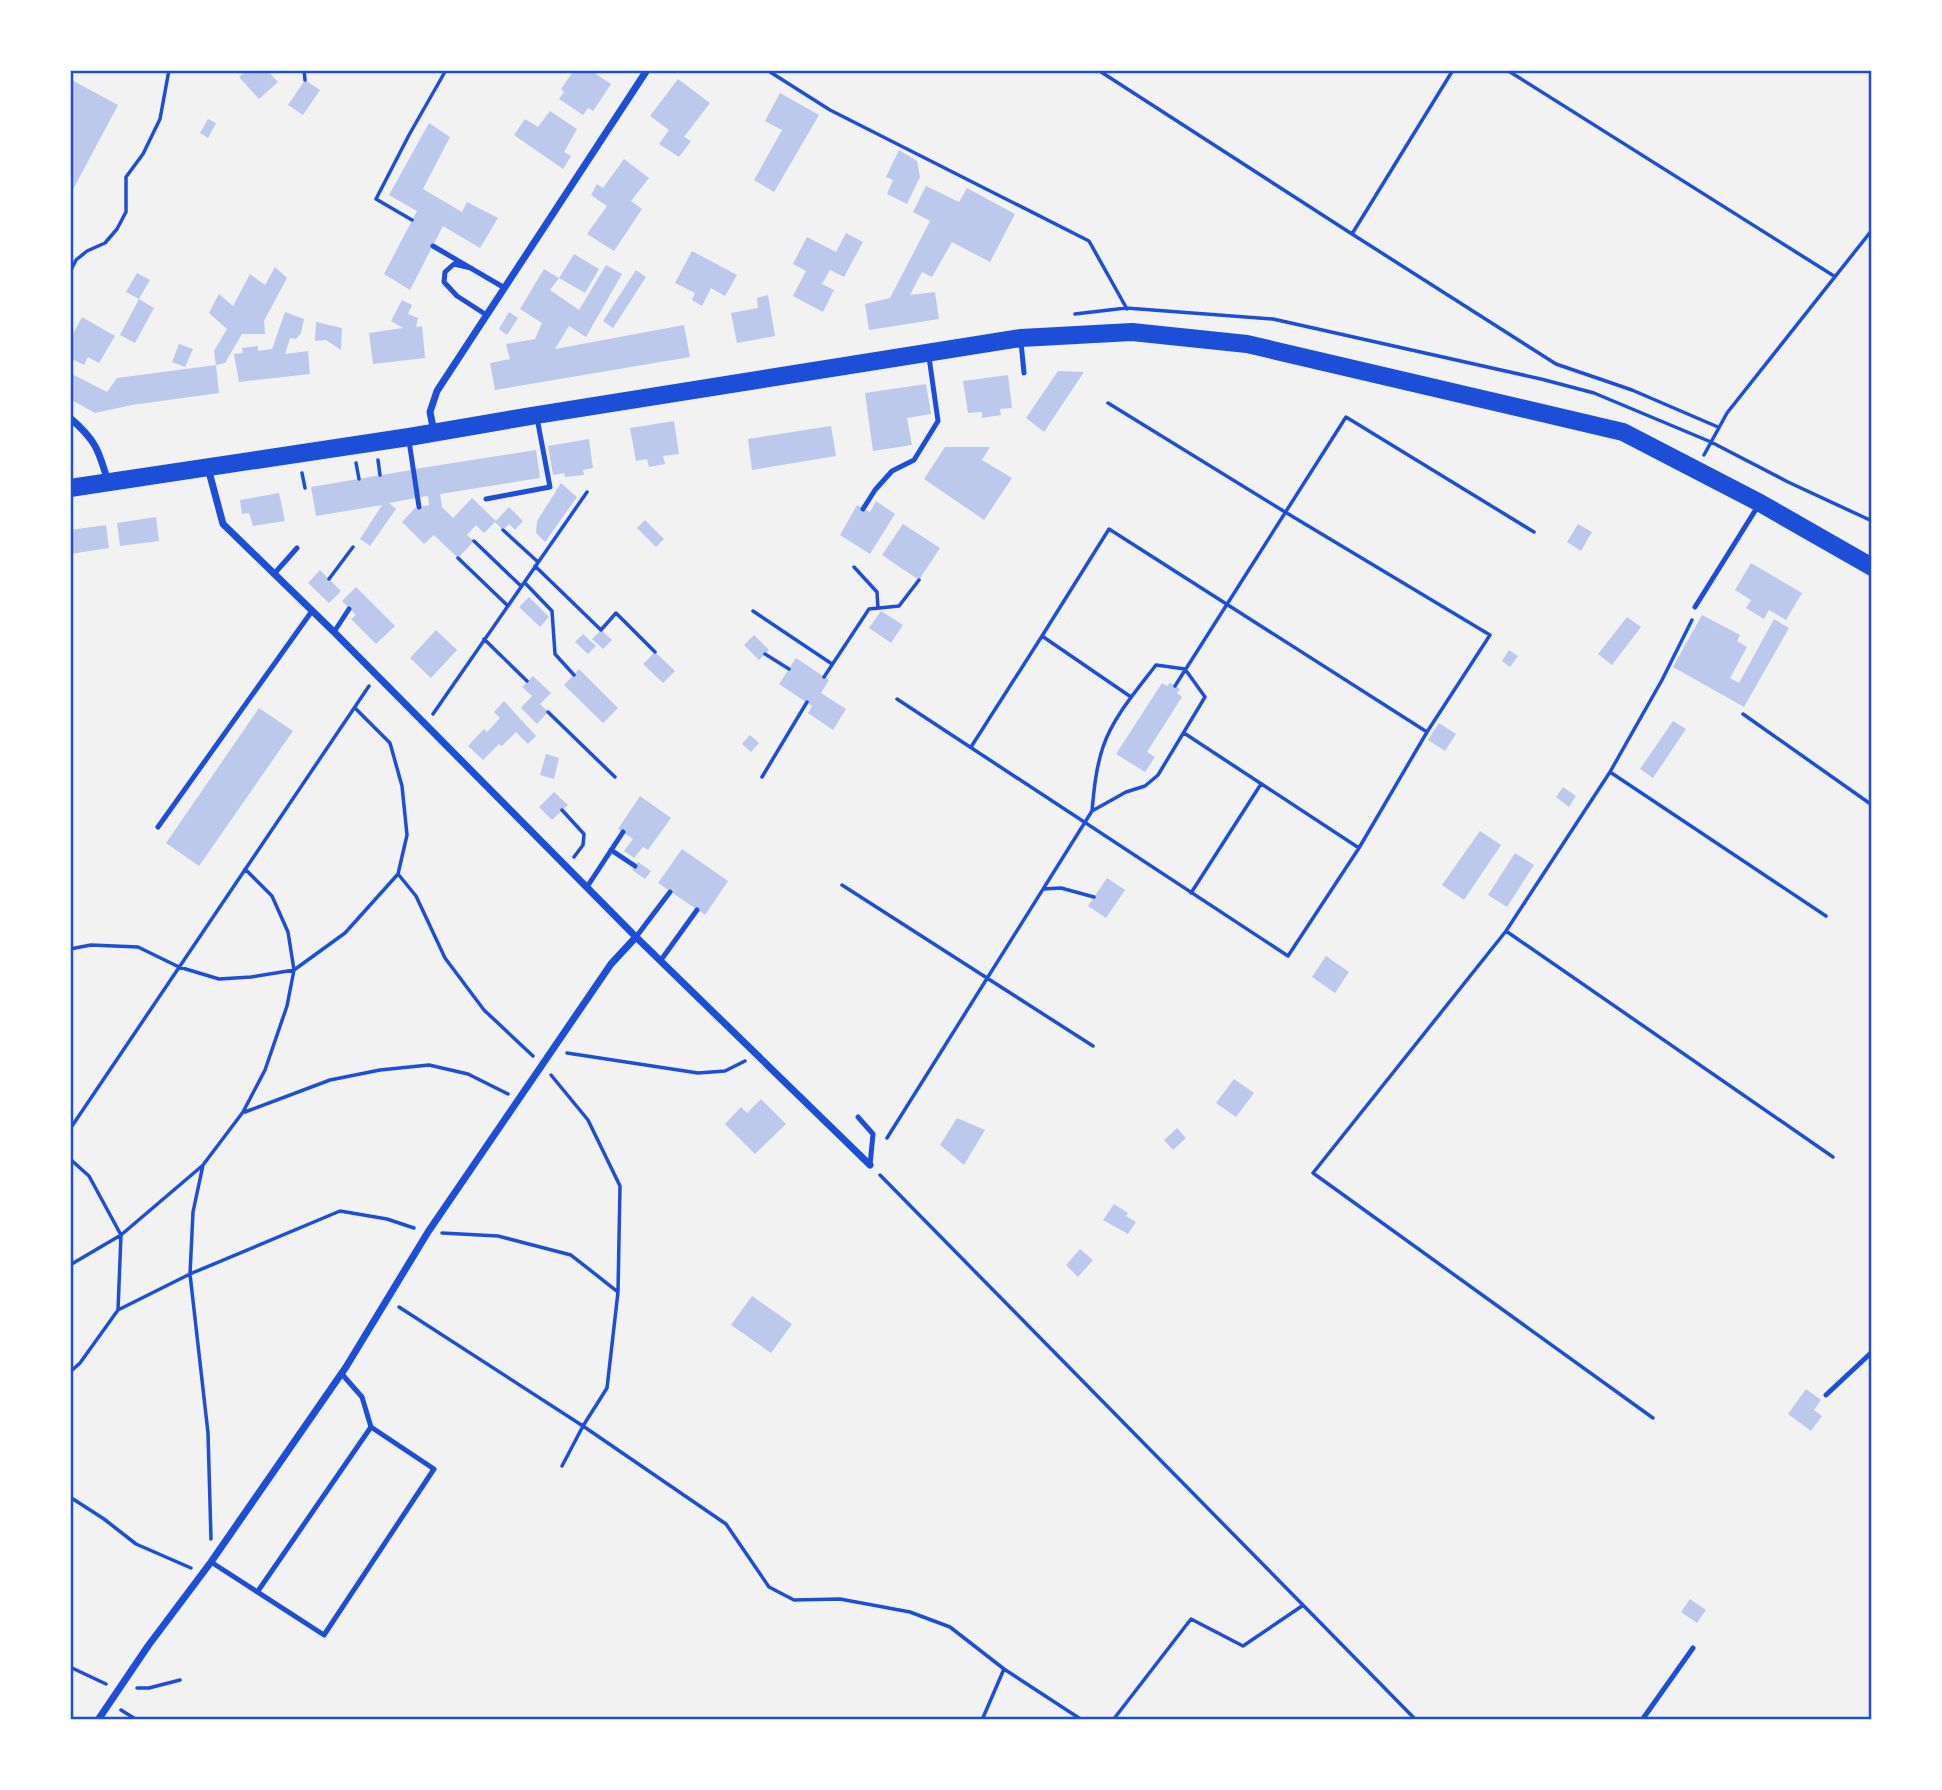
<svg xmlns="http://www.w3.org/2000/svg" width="1942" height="1790" font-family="'IBM Plex Sans',sans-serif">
  <rect width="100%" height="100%" fill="#f2f2f2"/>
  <path fill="#bdc9ec" d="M247,70H267L278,82L259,99L239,77Z
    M574,70H590L611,84L593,111L588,108L583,115L559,99L564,92L561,89Z
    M70,79L118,105L70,195Z
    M678,79L710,103L684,137L691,141L679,157L659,144L669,130L650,116Z
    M305,80L320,90L303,115L288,105Z
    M780,93L819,115L774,192L754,180L782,130L765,121Z
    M550,111L577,129L564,152L571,156L563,169L514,135L525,119L538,127Z
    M208,119L216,123L208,138L200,133Z
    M429,123L450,137L423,189L462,212L467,202L498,218L480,248L443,226L410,290L384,274L417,211L389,195Z
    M899,150L917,161L920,177L907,204L887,194L893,180L886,177Z
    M624,159L649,178L631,201L642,209L614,251L587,234L607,206L591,195L597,184L603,188Z
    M926,186L959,202L967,188L1015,214L990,262L952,242L932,277L922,272L910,295L935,292L939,319L869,330L865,304L890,298L930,221L913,212Z
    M846,233L863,242L844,277L830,270L822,284L834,290L823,312L793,296L806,271L793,264L807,237L836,252Z
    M692,251L737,275L725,296L711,288L702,306L692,300L695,293L675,283Z
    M574,254L599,269L585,293L559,278Z
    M606,265L622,274L586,337L569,326L555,349L684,325L690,357L495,390L490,363L510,359L506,344L535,339L542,323L520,309L544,269L559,278L550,290L579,310Z
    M275,267L287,278L264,321L265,334H242L225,363L216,365L214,351L227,329L209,313L219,294L233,306L250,274L265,285Z
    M636,270L646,277L613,328L603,321Z
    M137,273L150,280L139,299L126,292Z
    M768,295L775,336L737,343L731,313L758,308L757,298Z
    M139,299L154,308L135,343L120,335Z
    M402,300L412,305L408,314L418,318L416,327L422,326L425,358L373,364L369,333L403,328L391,321Z
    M285,312L304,319L301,333L296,339L290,338L285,354L308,351L310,374L239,382L234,354L243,353L242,348L258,346V351L272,349Z
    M509,312L518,318L507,335L499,329Z
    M82,317L115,336L99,363L88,357L84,365L70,358V340Z
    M316,322L342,328L341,350L326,340L315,341Z
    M179,344L193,349L185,367L172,362Z
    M216,365L219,393L132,405L95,413L70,399V373L107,392L117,378Z
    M1058,371L1084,372L1044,432L1026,418Z
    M1008,375L1012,408L1000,409L1001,415L982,418V412L968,413L963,381Z
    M926,384L931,414L907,418L912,445L873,451L865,393Z
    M674,421L679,454L663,456L665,464L649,467L647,459L636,461L630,428Z
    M831,426L836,456L752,470L748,439Z
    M589,439L593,468L583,470L584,475L565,477L564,473L553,475L548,446Z
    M945,447H990L982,460L1012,478L984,520L924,479Z
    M536,450L540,478L440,494L442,507L453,518L472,498L496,521L484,533L476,525L467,535L474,541L458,558L434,535L424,544L402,522L415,508L429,505L428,496L420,497L415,469Z
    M411,470L416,498L389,503L396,509L370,546L360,539L382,505L316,516L311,487Z
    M561,483L577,497L545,542L536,533L537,521Z
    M279,493L285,521L253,526L249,513L242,514L240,500Z
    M876,501L895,514L870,554L840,535L857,505L870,512Z
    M509,507L523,521L515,530L509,524L503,530L495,522Z
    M156,517L159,541L120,546L117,523Z
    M645,520L664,539L656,547L637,528Z
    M903,524L940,548L919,580L882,555Z
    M1578,524L1592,532L1581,551L1567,542Z
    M106,525L109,548L70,554V530Z
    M1751,563L1802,593L1786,620L1769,610L1764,619L1746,608L1751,600L1735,590Z
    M320,570L341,591L329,603L308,583Z
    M356,587L395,626L376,644L351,619L356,615L342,601Z
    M529,597L549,617L540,627L519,607Z
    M881,611L903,625L891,643L869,628Z
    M1702,615L1740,635L1737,641L1747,647L1730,678L1739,683L1774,619L1789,628L1744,707L1673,667Z
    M1627,617L1641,627L1612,665L1598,654Z
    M436,630L457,650L431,678L410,658Z
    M601,630L612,640L603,649L592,639Z
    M583,634L596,646L588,654L575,642Z
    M754,635L769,650L759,660L744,645Z
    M1509,650L1518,656L1510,667L1502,661Z
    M655,652L675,671L663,683L643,664Z
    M796,658L829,680L821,693L846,709L833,730L808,713L812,706L779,684Z
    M579,669L618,708L603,723L564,685Z
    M533,676L551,693L540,704L548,712L537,724L521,708L532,696L522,687Z
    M1162,683L1167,686L1170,683L1180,689L1177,693L1182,697L1147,752L1155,757L1145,772L1116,754Z
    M504,701L536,736L528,744L516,732L502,746L499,744L483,760L468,746L484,729L487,732L500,718L494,712Z
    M259,708L293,731L199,866L166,843Z
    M1673,721L1686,729L1653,778L1640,769Z
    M1439,723L1456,734L1445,751L1428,740Z
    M750,735L759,743L751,752L742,744Z
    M546,754L559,758L554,779L540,775Z
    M1563,787L1576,796L1569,807L1556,797Z
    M554,792L568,805L552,820L539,807Z
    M640,796L671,818L648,850L643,847L634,858L624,851L633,839L618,829Z
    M1480,831L1501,845L1464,900L1442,885Z
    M682,849L728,881L705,915L658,883Z
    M1515,853L1534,865L1507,907L1488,895Z
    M638,862L651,871L645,879L632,870Z
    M1107,878L1125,890L1106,918L1088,906Z
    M1326,956L1349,972L1335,993L1312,977Z
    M1234,1079L1254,1093L1236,1117L1216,1103Z
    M761,1099L786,1124L755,1154L725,1124L741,1107L747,1113Z
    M957,1118L985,1130L964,1165L940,1145Z
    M1177,1128L1186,1138L1173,1150L1164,1140Z
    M1114,1204L1128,1213L1126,1216L1136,1222L1128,1234L1103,1220Z
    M1080,1249L1093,1260L1078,1277L1066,1265Z
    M752,1296L792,1324L771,1353L731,1325Z
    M1806,1389L1821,1400L1814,1410L1822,1416L1811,1431L1788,1414Z
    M1690,1599L1706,1610L1697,1623L1681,1612Z"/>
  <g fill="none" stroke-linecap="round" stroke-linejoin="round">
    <path stroke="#1d4ed8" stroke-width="3.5" d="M304,70L305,80
      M767,70L830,110L1089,241L1127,309
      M1098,70L1352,234L1453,70
      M1507,70L1834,276
      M412,220L376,199L409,135L446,70
      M1352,234L1556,364L1632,390L1718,427
      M70,272L76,260L87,251L105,243L117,229L126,212V177L143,154L160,119L169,70
      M1075,314L1126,308L1273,319L1541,379L1594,393L1711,442L1788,482L1872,521
      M1108,403L1285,512L1490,635L1427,732L1359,848
      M1704,455L1727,413L1872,230
      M378,460L380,475
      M356,463L359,479
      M302,473L305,488
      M503,530L538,562
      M474,541L521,586
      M458,558L508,606
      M535,566L601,630L616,613L655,652
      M854,567L877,592L878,608
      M329,579L353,547
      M525,583L552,611L555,654L574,675
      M753,611L832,664
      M1042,636L1109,529L1427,732
      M484,639L527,681
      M765,654L789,669
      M824,677L869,609L899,606L919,580
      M1175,686L1346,417L1534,532
      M897,699L1288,956L1359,848L1184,733
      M548,712L615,777
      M433,714L587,492
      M1743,714L1872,805
      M971,747L1042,636L1131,697
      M1610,772L1826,916
      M762,777L807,702
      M562,810L584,834L583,845L574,857
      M398,874L416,896L445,958L484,1010L533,1056
      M842,885L1093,1046
      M1043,889L1061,888L1094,897
      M1191,893L1261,784
      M1506,931L1833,1157
      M70,949L91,945L138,947L179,967L219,979L251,977L294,970L345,933L398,874L407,835L402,786L390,743L356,709
      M567,1053L698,1073L725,1071L745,1061
      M551,1075L588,1120L620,1186L618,1292L607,1388L583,1426L562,1466
      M245,1112L330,1080L380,1070L429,1065L468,1074L508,1094
      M70,1129L369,686
      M887,1138L1092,811L1126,792L1145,786L1158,775L1205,697L1185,669L1156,665C1137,690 1113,717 1103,747C1096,768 1094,789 1092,811
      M70,1159L89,1176L121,1235L118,1310L80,1363L70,1372
      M880,1175L1416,1720
      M442,1233L498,1236L571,1255L618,1292
      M70,1265L121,1235L202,1166
      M399,1307L583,1426L726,1524L769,1587L794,1600L840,1599L910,1612L950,1627L1004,1669L1082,1720
      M118,1310L190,1274L340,1211L387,1219L414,1228
      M1653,1418L1313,1173L1506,931L1610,772L1662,680L1692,620
      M70,1497L104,1519L136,1544L191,1568
      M211,1539L208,1433L190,1274L193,1212L203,1165L243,1112L265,1070L287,1006L294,970L288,932L272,896L245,869
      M70,1667L106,1684
      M137,1688H149L180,1680
      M121,1710L137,1720
      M982,1720L1004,1669
      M1113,1720L1191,1619L1243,1646L1302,1606"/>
    <path stroke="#1d4ed8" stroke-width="5" d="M433,246L503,287
      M471,268L454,264L445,272L444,282L457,296L485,314
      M1021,342L1024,373
      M409,441L419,507
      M486,499L550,487L537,418
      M863,509L875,490L892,471L914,460L938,421L929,357
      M274,574L297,548
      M1695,607L1758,506
      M334,632L349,609
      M158,827L312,611
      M611,850L635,866
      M587,887L623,832
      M636,937L670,892
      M661,960L697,910
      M858,1117L873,1134L870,1165
      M1826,1395L1872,1352
      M211,1562L324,1635L434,1469L371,1427L362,1397L341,1373
      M258,1591L371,1427
      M1642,1720L1693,1648"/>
    <path stroke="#1d4ed8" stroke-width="7" d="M70,418C96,440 99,451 108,482
      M434,432L430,412L437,391L647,70
      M208,468L223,524L334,632L636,937L870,1165
      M98,1720L148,1646L211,1562L346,1367L428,1232L611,964L636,937"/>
    <path stroke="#1d4ed8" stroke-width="18" d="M70,488L409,437L537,415L1021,338L1132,332L1247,344L1623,432L1760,503L1872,567"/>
  </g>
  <rect width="1942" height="1790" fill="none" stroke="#ffffff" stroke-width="144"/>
  <rect x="72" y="72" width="1798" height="1646" fill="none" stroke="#1d4ed8" stroke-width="2.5"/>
</svg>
